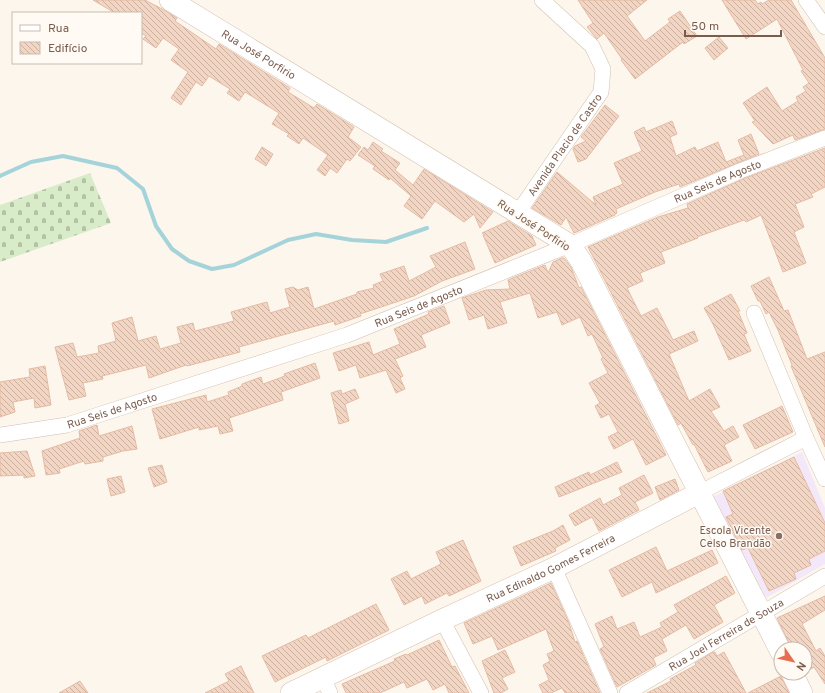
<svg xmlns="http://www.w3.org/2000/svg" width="825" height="693" font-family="Overpass,sans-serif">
  <defs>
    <pattern id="cemetery-stones" width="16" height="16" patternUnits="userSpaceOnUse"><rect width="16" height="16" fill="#d8ecc9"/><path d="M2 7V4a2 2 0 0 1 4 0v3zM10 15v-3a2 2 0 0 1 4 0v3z" fill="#b4c2a5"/></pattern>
    <pattern id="building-back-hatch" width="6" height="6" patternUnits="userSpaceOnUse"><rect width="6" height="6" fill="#f3d5c3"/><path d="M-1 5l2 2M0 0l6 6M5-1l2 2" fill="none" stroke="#cab0a1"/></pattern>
  </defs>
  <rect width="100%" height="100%" fill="#fdf6ec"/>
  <path fill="#f3e8fa" d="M802,452L825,508V564L766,598L713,497Z"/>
  <path fill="url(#cemetery-stones)" d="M90,173L111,223L0,262V205Z"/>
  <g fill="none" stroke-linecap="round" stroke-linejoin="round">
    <path stroke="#a5d3da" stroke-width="4" d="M0,176L31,162L63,156L117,168L143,189L156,226L172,249L189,261L212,269L234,265L288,240L316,234L352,240L386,242L427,228"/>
  </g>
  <path fill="url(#building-back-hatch)" stroke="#e6bba3" d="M93,0H145L164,10L177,18L175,21L216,49L219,44L290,88L288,92L314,108L317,104L354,127L348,137L361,147L350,161L347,159L337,173L330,168L325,176L317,170L328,155L303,138L299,144L287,136L289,134L272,124L279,113L245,92L239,101L227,93L230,89L209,76L202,86L196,82L181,105L171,98L188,72L171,60L179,49L163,38L156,48L143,39L146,36L141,33V13H115Z
    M578,0H647L627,16L645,41L670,22L668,19L680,11L697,36L684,44L683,42L635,79L621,60L622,59L604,33L597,39L587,27L593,23Z
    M722,0H755L758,4L761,2L762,4L769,0H791L825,58V129L795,140L793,135L773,144L752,122L755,121L743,103L767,87L782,111L798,101L796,97L806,91L803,87L809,83L801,71L803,70L777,19L746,39Z
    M719,37L728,48L714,60L705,48Z
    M605,105L619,116L586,159L578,162L573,149L575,146L586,141L581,137Z
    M672,121L677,134L670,137L676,156L695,147L697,151L718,142L726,162L744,155L738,140L751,134L759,154L680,187L679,184L655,192L616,209L617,213L615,214V215L574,233L566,217L561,225L532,208L557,172L596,205L593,197L623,184L614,163L642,151L634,132L644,127L646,132Z
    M373,142L383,149L381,151L400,163L395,170L413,185L424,169L493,212L480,228L474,214L464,222L435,201L422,219L404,206L411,196L390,178L389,180L373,169L375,166L358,155L364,147L368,150Z
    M262,147L273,154L266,166L255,159Z
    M825,148V187L811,194L813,197L795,204L804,227L794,232L806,263L783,272L761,215L746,222L744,220L697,237L698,238L661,252L665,263L640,273L643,281L627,288L641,316L657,308L673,340L694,331L698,341L669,354L689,401L710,389L720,407L711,411L724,431L733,426L739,437L724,445L732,461L708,472L694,444L693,445L681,423L678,425L588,247L658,217L688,208L687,204L743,179Z
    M508,221L532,236L536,245L495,263L483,235H485L482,233Z
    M465,242L475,269L442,281L414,296L360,314L361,316L335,325L334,321L279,336L239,347L240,352L187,366L186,365L149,378L146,365L102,376L103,379L83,383L86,396L69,400L55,347L73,343L77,357L99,353L98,346L116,341L112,323L132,317L138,341L156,336L160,349L181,343L177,327L193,323L195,331L234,321L231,312L267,302L270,313L290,307L285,289L293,287L298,290L308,287L314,309L357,294V292L374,288L373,285L383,281L380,274L404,266L409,281L436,267L430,256Z
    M562,258H564L571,267L579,288L581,287L666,455L646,465L633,439L614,449L608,437L618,432L609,414L601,418L595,406L600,403L589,383L608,373L601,359L603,358L592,334L588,336L580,317L562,325L557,312L538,318L530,293L500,302L507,323L488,329L484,315L469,320L462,298L486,290L510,289L508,280L545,265L548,273L553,262Z
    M769,277L784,311L788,310L807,359L825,352V447L791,366L792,365L778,330L769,312L766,314L760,301H758L751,286Z
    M731,294L740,311H738L747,333L744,334L751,351L729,360L713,324L704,308Z
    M444,306L450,323L421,335L426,347L395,359L403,376L400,378L405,389L396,393L386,370L360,378L356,365L339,371L333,353L369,342L373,355L400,344L394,329L429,314L428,312Z
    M315,363L320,378L281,392L283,400L229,418L233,431L220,434L218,426L199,430V427L160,439L152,409L206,395L207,402L229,395L228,392L242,386V384L261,377L263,384L285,376L284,374Z
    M45,366L51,405L35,408L34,398L13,402L15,412L0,417V382L30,377L29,369Z
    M355,389L359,398L345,404L349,421L339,424L331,393L341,390L342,394Z
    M782,406L793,432L755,449L743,425Z
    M97,425L99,436L132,426L137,449L123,451L103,457V461L85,464L84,461L59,469L60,473L46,475L42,451L80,438L79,431Z
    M27,451L35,476L24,478V475L0,476V453Z
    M794,457L825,523V551L809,559L811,565L794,573L796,579L769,591L748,548L742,550L726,517L733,514L723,491Z
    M617,462L622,472L559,497L555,487L589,472L590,475Z
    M162,465L167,482L154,487L148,468Z
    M644,475L653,493L635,502L639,510L599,531L592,517L575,526L569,515L600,498L603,505L622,495L619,488Z
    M121,476L125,492L111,496L107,479Z
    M675,479L679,490L660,500L655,487Z
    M563,525L570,540L555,548L556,551L521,566L513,547L553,531Z
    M463,540L481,581L449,596L447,593L425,604L422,596L404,605L391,579L407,571L411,579L441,564L436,552Z
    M656,547L667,571L712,550L718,563L656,593L652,582L622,597L609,570Z
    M726,576L735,593L714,605L723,622L694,639L686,625L662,639L667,651L653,658L656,665L617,687L600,649L604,647L595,624L612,616L617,629L634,622L640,637L662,627L660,623L678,612L674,605Z
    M551,583L569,623L575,642L577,641L600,693H565L562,688L551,693H543L539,685L549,680L543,665L550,661L547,654L554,651L546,629L498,650L492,636L473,644L464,623Z
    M825,596V610L802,624L816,651L820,648L825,656V684L814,667L805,673V649H792L777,618Z
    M376,604L389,630L327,661L326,657L275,682L262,656L306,635L308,638Z
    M439,640L452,667L455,666L469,693H449L445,684L433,690L427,679L407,688L404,682L380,693H346L342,684L395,661L394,659L406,654L407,655Z
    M505,650L515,672L502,678L508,689L501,693H494L482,661Z
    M713,652H715L717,656L724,652L746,693H647L671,681L670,679L696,665L695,663Z
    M241,666L254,693H205L229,681L225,674Z
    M781,676L789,693H748Z
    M80,681L88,693H59Z"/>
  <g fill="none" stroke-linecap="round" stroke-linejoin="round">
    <defs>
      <g id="street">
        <path d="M806,0L825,27"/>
        <path id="s1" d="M517,214L601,92L603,69L592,46L542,0"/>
        <path d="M754,313L806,438L825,479"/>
        <path id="s2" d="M0,435L67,425L347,335L570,245L740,171L825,138"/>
        <path d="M699,493L806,438"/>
        <path d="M554,568L610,693"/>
        <path d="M442,620L481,693"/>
        <path d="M323,678L330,693"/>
        <path id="s3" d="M627,693L825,576"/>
      </g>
      <g id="secondary">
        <path id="s4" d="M170,0L570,245L581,261L781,652"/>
        <path d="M792,673L802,693"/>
        <path id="s5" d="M291,693L442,620L554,568L699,493"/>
      </g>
    </defs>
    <use href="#street" stroke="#d1beb0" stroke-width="16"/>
    <use href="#secondary" stroke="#d6c0b0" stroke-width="22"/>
    <use href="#street" stroke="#fff" stroke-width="15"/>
    <use href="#secondary" stroke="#fff" stroke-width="21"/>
  </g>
  <circle fill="#8d6e63" stroke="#fffaf3" stroke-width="1.5" cx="779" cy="536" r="4"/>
  <g text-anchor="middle" stroke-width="3" stroke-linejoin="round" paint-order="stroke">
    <g font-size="11" fill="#7a5c4d" stroke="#fffaf3">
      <text dy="4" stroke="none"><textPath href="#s4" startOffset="104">Rua José Porfirio</textPath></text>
      <text dy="4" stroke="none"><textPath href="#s1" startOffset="84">Avenida Placio de Castro</textPath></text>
      <text dy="4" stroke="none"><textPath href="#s2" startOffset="763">Rua Seis de Agosto</textPath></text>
      <text transform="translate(534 225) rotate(33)" y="4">Rua José Porfirio</text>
      <text dy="4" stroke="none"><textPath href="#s2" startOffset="439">Rua Seis de Agosto</textPath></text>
      <text dy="4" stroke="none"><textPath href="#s2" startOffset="115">Rua Seis de Agosto</textPath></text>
      <text dy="4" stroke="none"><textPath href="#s5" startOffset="288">Rua Edinaldo Gomes Ferreira</textPath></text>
      <text dy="4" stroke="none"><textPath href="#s3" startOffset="115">Rua Joel Ferreira de Souza</textPath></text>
    </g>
    <g font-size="11" fill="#785e54" stroke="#fffaf3" text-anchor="end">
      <text x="771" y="534">Escola Vicente<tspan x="771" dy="13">Celso Brandão</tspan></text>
    </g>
  </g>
  <rect x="12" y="12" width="130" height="52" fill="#fffaf3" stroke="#cabbb1"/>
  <rect x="20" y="25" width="20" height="6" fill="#ffffff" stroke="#cabbb1"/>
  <text x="48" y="32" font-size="12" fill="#7a5c4d">Rua</text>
  <rect x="20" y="42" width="20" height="12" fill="url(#building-back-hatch)" stroke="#cabbb1"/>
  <text x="48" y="52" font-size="12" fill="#7a5c4d">Edifício</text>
  <g transform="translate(793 661) rotate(124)"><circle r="19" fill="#fffaf3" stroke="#cabbb1"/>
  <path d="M0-3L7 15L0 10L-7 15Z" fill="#e76f51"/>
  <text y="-6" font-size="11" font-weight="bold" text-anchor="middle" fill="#7a5c4d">N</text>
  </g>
  <path d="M685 30v6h96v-6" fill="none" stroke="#7a5c4d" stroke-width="2"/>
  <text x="691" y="30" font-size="12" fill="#7a5c4d" stroke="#fffaf3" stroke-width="3" paint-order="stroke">50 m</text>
</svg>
